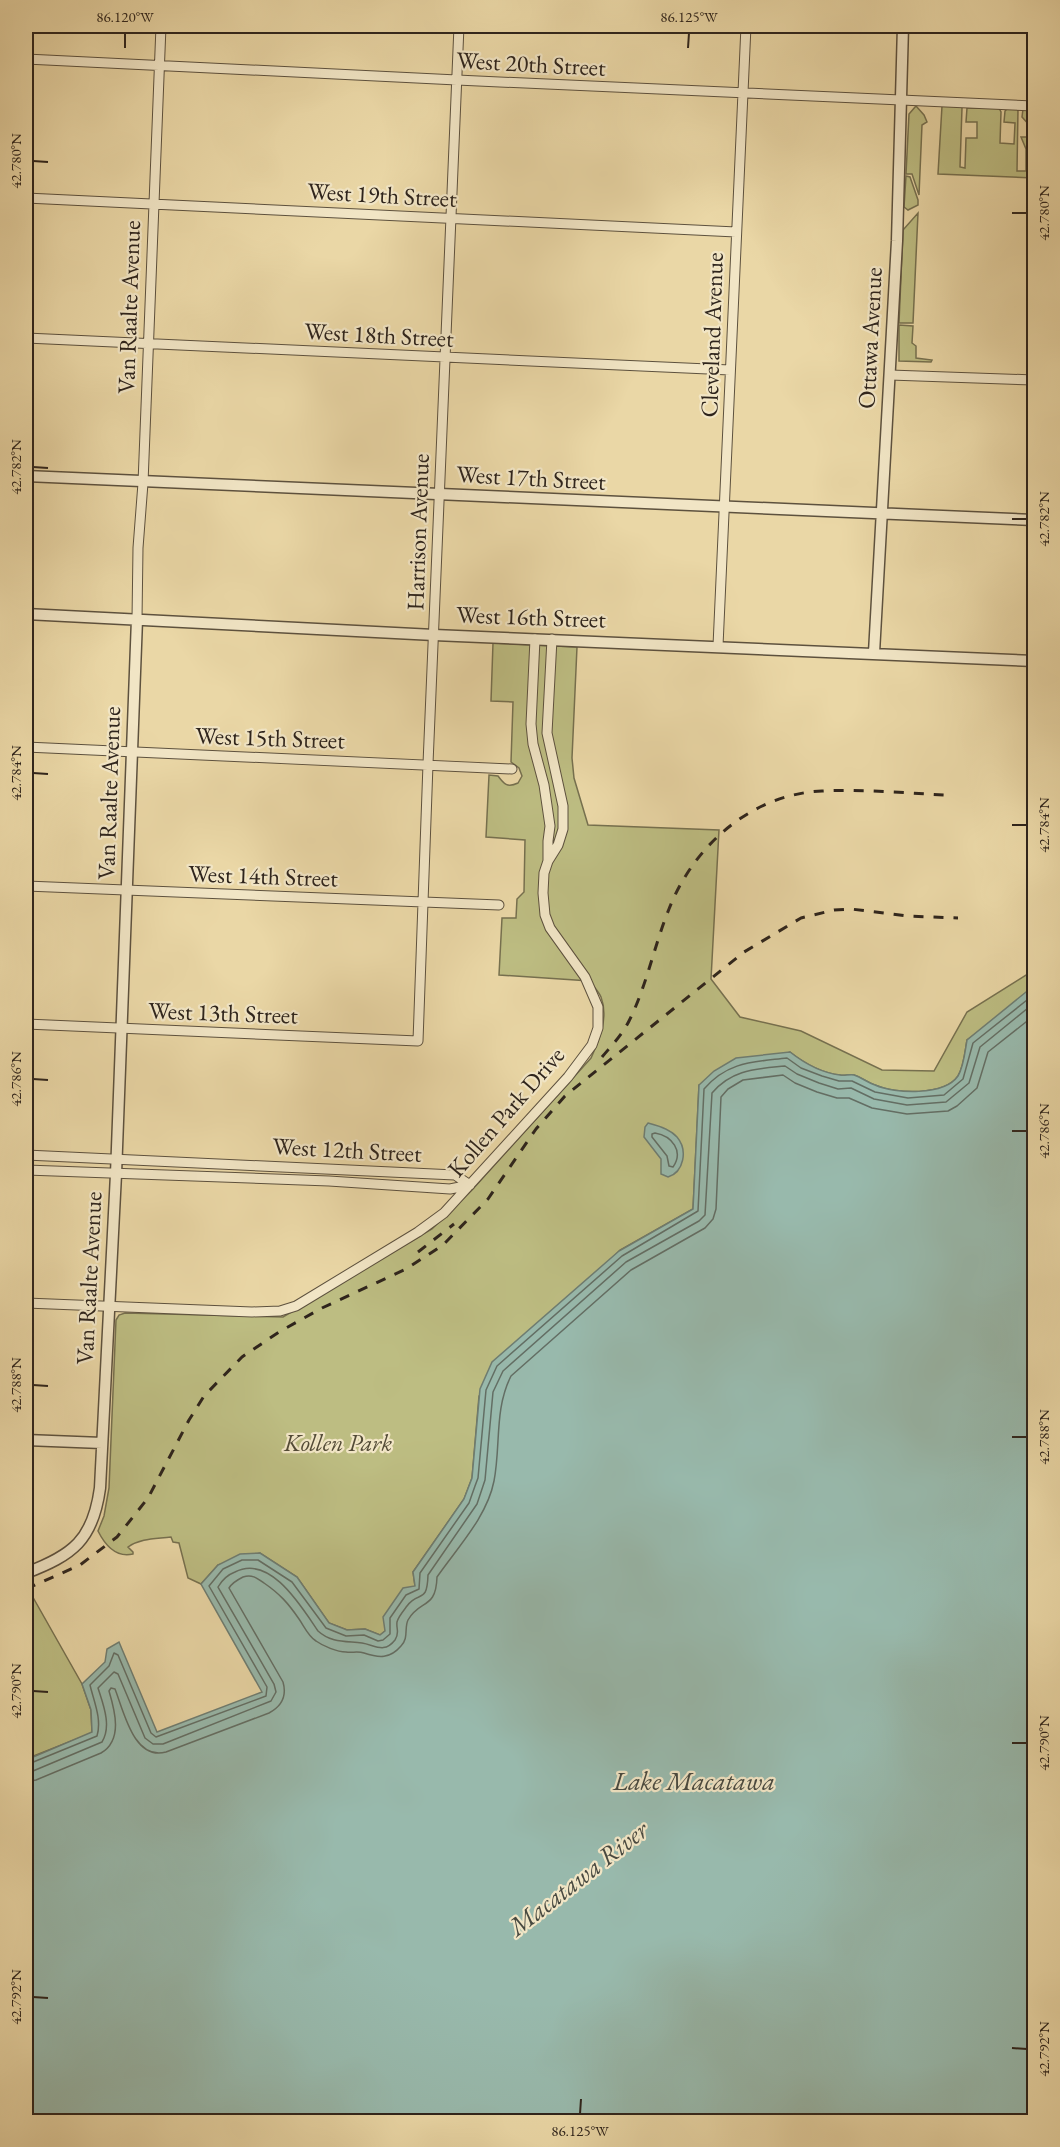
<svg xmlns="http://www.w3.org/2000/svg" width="1060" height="2147" font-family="'EB Garamond',serif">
  <rect width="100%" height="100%" fill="#ead7a6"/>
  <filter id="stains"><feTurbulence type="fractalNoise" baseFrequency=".00333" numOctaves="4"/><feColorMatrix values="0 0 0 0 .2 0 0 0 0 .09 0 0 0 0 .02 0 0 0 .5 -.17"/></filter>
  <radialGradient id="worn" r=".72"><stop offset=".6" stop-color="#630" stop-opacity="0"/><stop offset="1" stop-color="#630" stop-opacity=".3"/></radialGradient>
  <path fill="#bdbd82" stroke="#76704f" stroke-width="1.5" d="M916,106L924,115L927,122L922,125L919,195L912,174H906L909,114Z
    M942,106H961L962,108L960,167L965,168L966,138H977V122H966L967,108H999L1001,112L1000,143L1014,144L1015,123L1004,122L1005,111L1008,108L1018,109L1017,171H1026V149L1021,137H1034V127H1031L1022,117L1023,109L1034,110V178L938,174Z
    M906,176L910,177L918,200V205L908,210L904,207Z
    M918,213L913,323H899L903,230Z
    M899,325L913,326L912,343L916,346V358L932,360L931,362L899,361Z
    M493,643L577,647L572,758L574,778L588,825L719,830L711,979L740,1017L801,1031L882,1070L934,1071L967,1012L1034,970V995L967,1040C965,1051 964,1066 958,1076C945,1096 895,1094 875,1085C868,1083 861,1077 854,1075C850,1074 844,1076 840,1075C822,1073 804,1063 790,1052L699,1085L693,1209L620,1250L479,1396L472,1478L464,1499L413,1572L415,1586L385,1631L380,1635L365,1629L347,1630L329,1623L297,1577L260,1553L218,1565L201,1584L188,1578L179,1543L173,1542L171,1537C156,1539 141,1538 128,1547L133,1552V1554C116,1558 105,1545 98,1531L104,1516L109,1488L116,1320L119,1315L125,1313L283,1317L432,1229L472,1190L591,1058C599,1040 609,1018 601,997C599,992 593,986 590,981L499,975L502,918H516L517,899L524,892L525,840L486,837L489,775L498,776C504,784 507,788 518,783L522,776L519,768L511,762L513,702L491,701Z
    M26,1585L82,1684L91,1710L92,1733L26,1759Z"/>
  <path fill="#98b9ac" stroke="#6e7d72" stroke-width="1.5" d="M1026,992L1034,995V2121H26V1760L92,1732L91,1710L82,1684L105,1662L107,1649L119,1642L157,1732L262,1692L201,1584L218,1565L240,1554L260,1553L297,1577L329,1623L347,1630L365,1629L380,1635L385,1631L383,1617L403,1588L415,1586L413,1572L464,1499L472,1478L480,1389L492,1362L619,1251L693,1209L699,1085L714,1071L736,1058L790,1052C804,1063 822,1073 840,1075C844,1076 850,1074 854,1075C861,1077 868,1083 875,1085C895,1094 944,1096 958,1076C964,1066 965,1051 967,1040Z
    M648,1123C656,1125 671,1130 677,1137C688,1150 684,1172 668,1177L661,1174V1159L644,1137L645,1127Z"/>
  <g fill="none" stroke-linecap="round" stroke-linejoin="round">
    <path stroke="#636e64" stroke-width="1.5" d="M655,1133C672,1136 684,1151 673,1167L669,1166L667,1156L652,1137V1134Z
      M26,1765L97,1736C102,1719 94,1702 90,1685L109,1666L114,1653L118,1655L151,1733L156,1737L266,1696L267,1687L209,1586L223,1569L242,1560H258L292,1582L326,1628L346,1636L364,1635L378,1641L383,1640L390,1634V1618L406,1595L419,1589L420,1573L469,1503L475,1486L478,1478L486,1390L497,1366L622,1256L698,1211L704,1089C728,1061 754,1062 787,1058L801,1068L822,1076L839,1081H852L875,1092L908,1098L944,1095L963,1079L973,1043L1027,1000H1034
      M26,1772L33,1771L102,1742C112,1726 103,1704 98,1688L114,1672L118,1674L145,1738L153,1744H163L271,1701L276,1692L274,1684L218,1587C222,1580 227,1575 235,1572C270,1554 301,1606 318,1631C331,1643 346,1641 362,1643C375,1645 384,1654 395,1640C400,1633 396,1629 397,1622C398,1617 404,1610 407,1606C419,1590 427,1605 428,1575L477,1504L485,1480L493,1392L503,1371L626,1262L699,1221L705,1215L712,1093C732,1069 757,1069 785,1066L797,1074L819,1083L838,1089L851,1088L874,1099L907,1105L946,1102L969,1083L980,1047L1028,1008H1034
      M26,1782L36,1780L101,1753C123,1740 115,1711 109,1691L111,1688L115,1689C124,1712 134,1761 166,1752L269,1713C282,1706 287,1696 283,1682L229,1588C232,1583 237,1580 243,1577C252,1574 257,1578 264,1583C280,1594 288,1603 299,1619C304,1626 308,1636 316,1641C323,1646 337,1652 346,1652C352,1653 358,1651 364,1653C379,1658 390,1659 401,1646C409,1638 404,1628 408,1620C420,1599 436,1610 437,1577C457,1548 487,1517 494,1481C501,1445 494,1410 511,1376L631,1270L705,1228L713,1219L716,1209L721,1097L728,1089L743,1080L783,1075L795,1083L817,1092L837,1098H849L872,1108L907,1114L948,1111L957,1106L977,1088L988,1052L1031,1018L1034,1017"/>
    <defs>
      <path id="minor" d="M26,59L457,80L1034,106
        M26,198L736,232
        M26,338L730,370
        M890,375L1034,380
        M137,619L138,548L143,483L161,26
        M535,639L531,724L533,744L544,785L550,826L548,841V861
        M718,646L746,26
        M26,747L512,769
        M26,886L499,905
        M26,1024L418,1041L428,764L459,26
        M26,1155L455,1175L470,1185
        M26,1170L329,1181L450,1189L470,1185
        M26,1303L252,1312L280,1311L296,1306L418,1232L444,1213L568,1077L592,1045L598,1028V1007L585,977L550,928L545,915L543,893L544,873L548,861L558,845L563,829V806L547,733L552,639"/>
      <path id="tertiary" d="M26,476L1034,520
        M26,614L434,635L1034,661
        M874,653L897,241L903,26
        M26,1440L102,1443
        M26,1573C73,1555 93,1540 100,1488L116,1174L137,619"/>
    </defs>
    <use href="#minor" stroke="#5d513e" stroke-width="11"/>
    <use href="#tertiary" stroke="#5d513e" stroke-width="13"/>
    <use href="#minor" stroke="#f1e5c5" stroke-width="9"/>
    <use href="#tertiary" stroke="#f1e5c5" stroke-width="10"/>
    <path stroke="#2e241c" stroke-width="3" stroke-dasharray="10 10" stroke-linecap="butt" d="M602,1057C612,1045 622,1035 629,1021C647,985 654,946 669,909C694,845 752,794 822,791C863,789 905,793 945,795
      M418,1252L454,1224
      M26,1589L80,1565L117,1537L148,1498L189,1420L204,1396L242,1357L279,1332L322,1308L406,1269L443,1245L488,1199L536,1129L565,1096L744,952L801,918L834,910L851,909L907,916L958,918"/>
  </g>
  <path fill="none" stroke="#2e241c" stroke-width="2" d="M125,48V33M688,48L689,33M33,161L48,162M1012,213H1027M33,467L48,468M1012,519H1027M33,773L48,774M1012,825H1027M33,1079L48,1080M1012,1131H1027M33,1385L48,1386M1012,1437H1027M33,1691L48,1692M1012,1743H1027M33,1997L48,1998M1012,2048L1027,2049M580,2114L581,2099"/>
  <g text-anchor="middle" stroke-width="4.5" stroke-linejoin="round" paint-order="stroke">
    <g font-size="24" fill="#2e241c" stroke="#f1e5c5">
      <text transform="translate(531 64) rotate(3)" y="8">West 20th Street</text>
      <text transform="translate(382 195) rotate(3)" y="8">West 19th Street</text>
      <text transform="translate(129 307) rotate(-88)" y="8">Van Raalte Avenue</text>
      <text transform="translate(379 335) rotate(3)" y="8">West 18th Street</text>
      <text transform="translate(712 335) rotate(-88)" y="8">Cleveland Avenue</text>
      <text transform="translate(870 338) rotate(-87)" y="8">Ottawa Avenue</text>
      <text transform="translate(531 478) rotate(3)" y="8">West 17th Street</text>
      <text transform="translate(418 532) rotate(-88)" y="8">Harrison Avenue</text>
      <text transform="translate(531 617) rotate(2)" y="8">West 16th Street</text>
      <text transform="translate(270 738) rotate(2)" y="8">West 15th Street</text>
      <text transform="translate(109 793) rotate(-88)" y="8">Van Raalte Avenue</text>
      <text transform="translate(263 876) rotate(2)" y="8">West 14th Street</text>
      <text transform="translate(223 1013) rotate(2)" y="8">West 13th Street</text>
      <text transform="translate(506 1112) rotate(-49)" y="8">Kollen Park Drive</text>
      <text transform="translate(347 1150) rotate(3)" y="8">West 12th Street</text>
      <text transform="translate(89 1278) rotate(-87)" y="8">Van Raalte Avenue</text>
    </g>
    <g font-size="24" font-style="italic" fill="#524a36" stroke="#f1e5c5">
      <text x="338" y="1451">Kollen Park</text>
    </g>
    <g font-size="26" font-style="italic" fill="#484940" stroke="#f1e5c5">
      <text x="694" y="1790">Lake Macatawa</text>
      <text transform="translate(578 1878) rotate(-38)" y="9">Macatawa River</text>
    </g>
  </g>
  <rect width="1060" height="2147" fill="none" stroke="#ead7a6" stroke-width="66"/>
  <rect x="33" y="33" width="994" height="2081" fill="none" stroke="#2e241c" stroke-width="2"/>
  <g font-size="15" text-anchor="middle" fill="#2e241c">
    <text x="125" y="22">86.120°W</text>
    <text x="689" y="22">86.125°W</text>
    <text transform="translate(16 161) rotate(-90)" y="5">42.780°N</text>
    <text transform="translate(1044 213) rotate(-90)" y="5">42.780°N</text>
    <text transform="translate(16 467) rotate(-90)" y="5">42.782°N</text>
    <text transform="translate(1044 519) rotate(-90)" y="5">42.782°N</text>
    <text transform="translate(16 773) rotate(-90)" y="5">42.784°N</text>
    <text transform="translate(1044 825) rotate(-90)" y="5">42.784°N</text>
    <text transform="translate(16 1079) rotate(-90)" y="5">42.786°N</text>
    <text transform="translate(1044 1131) rotate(-90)" y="5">42.786°N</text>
    <text transform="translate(16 1385) rotate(-90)" y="5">42.788°N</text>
    <text transform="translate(1044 1437) rotate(-90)" y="5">42.788°N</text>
    <text transform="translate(16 1691) rotate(-90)" y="5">42.790°N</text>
    <text transform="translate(1044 1743) rotate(-90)" y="5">42.790°N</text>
    <text transform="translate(16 1997) rotate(-90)" y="5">42.792°N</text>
    <text transform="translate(1044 2049) rotate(-90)" y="5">42.792°N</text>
    <text x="580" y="2136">86.125°W</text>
  </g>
  <rect width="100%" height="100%" filter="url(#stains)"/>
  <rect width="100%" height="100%" fill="url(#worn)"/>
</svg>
